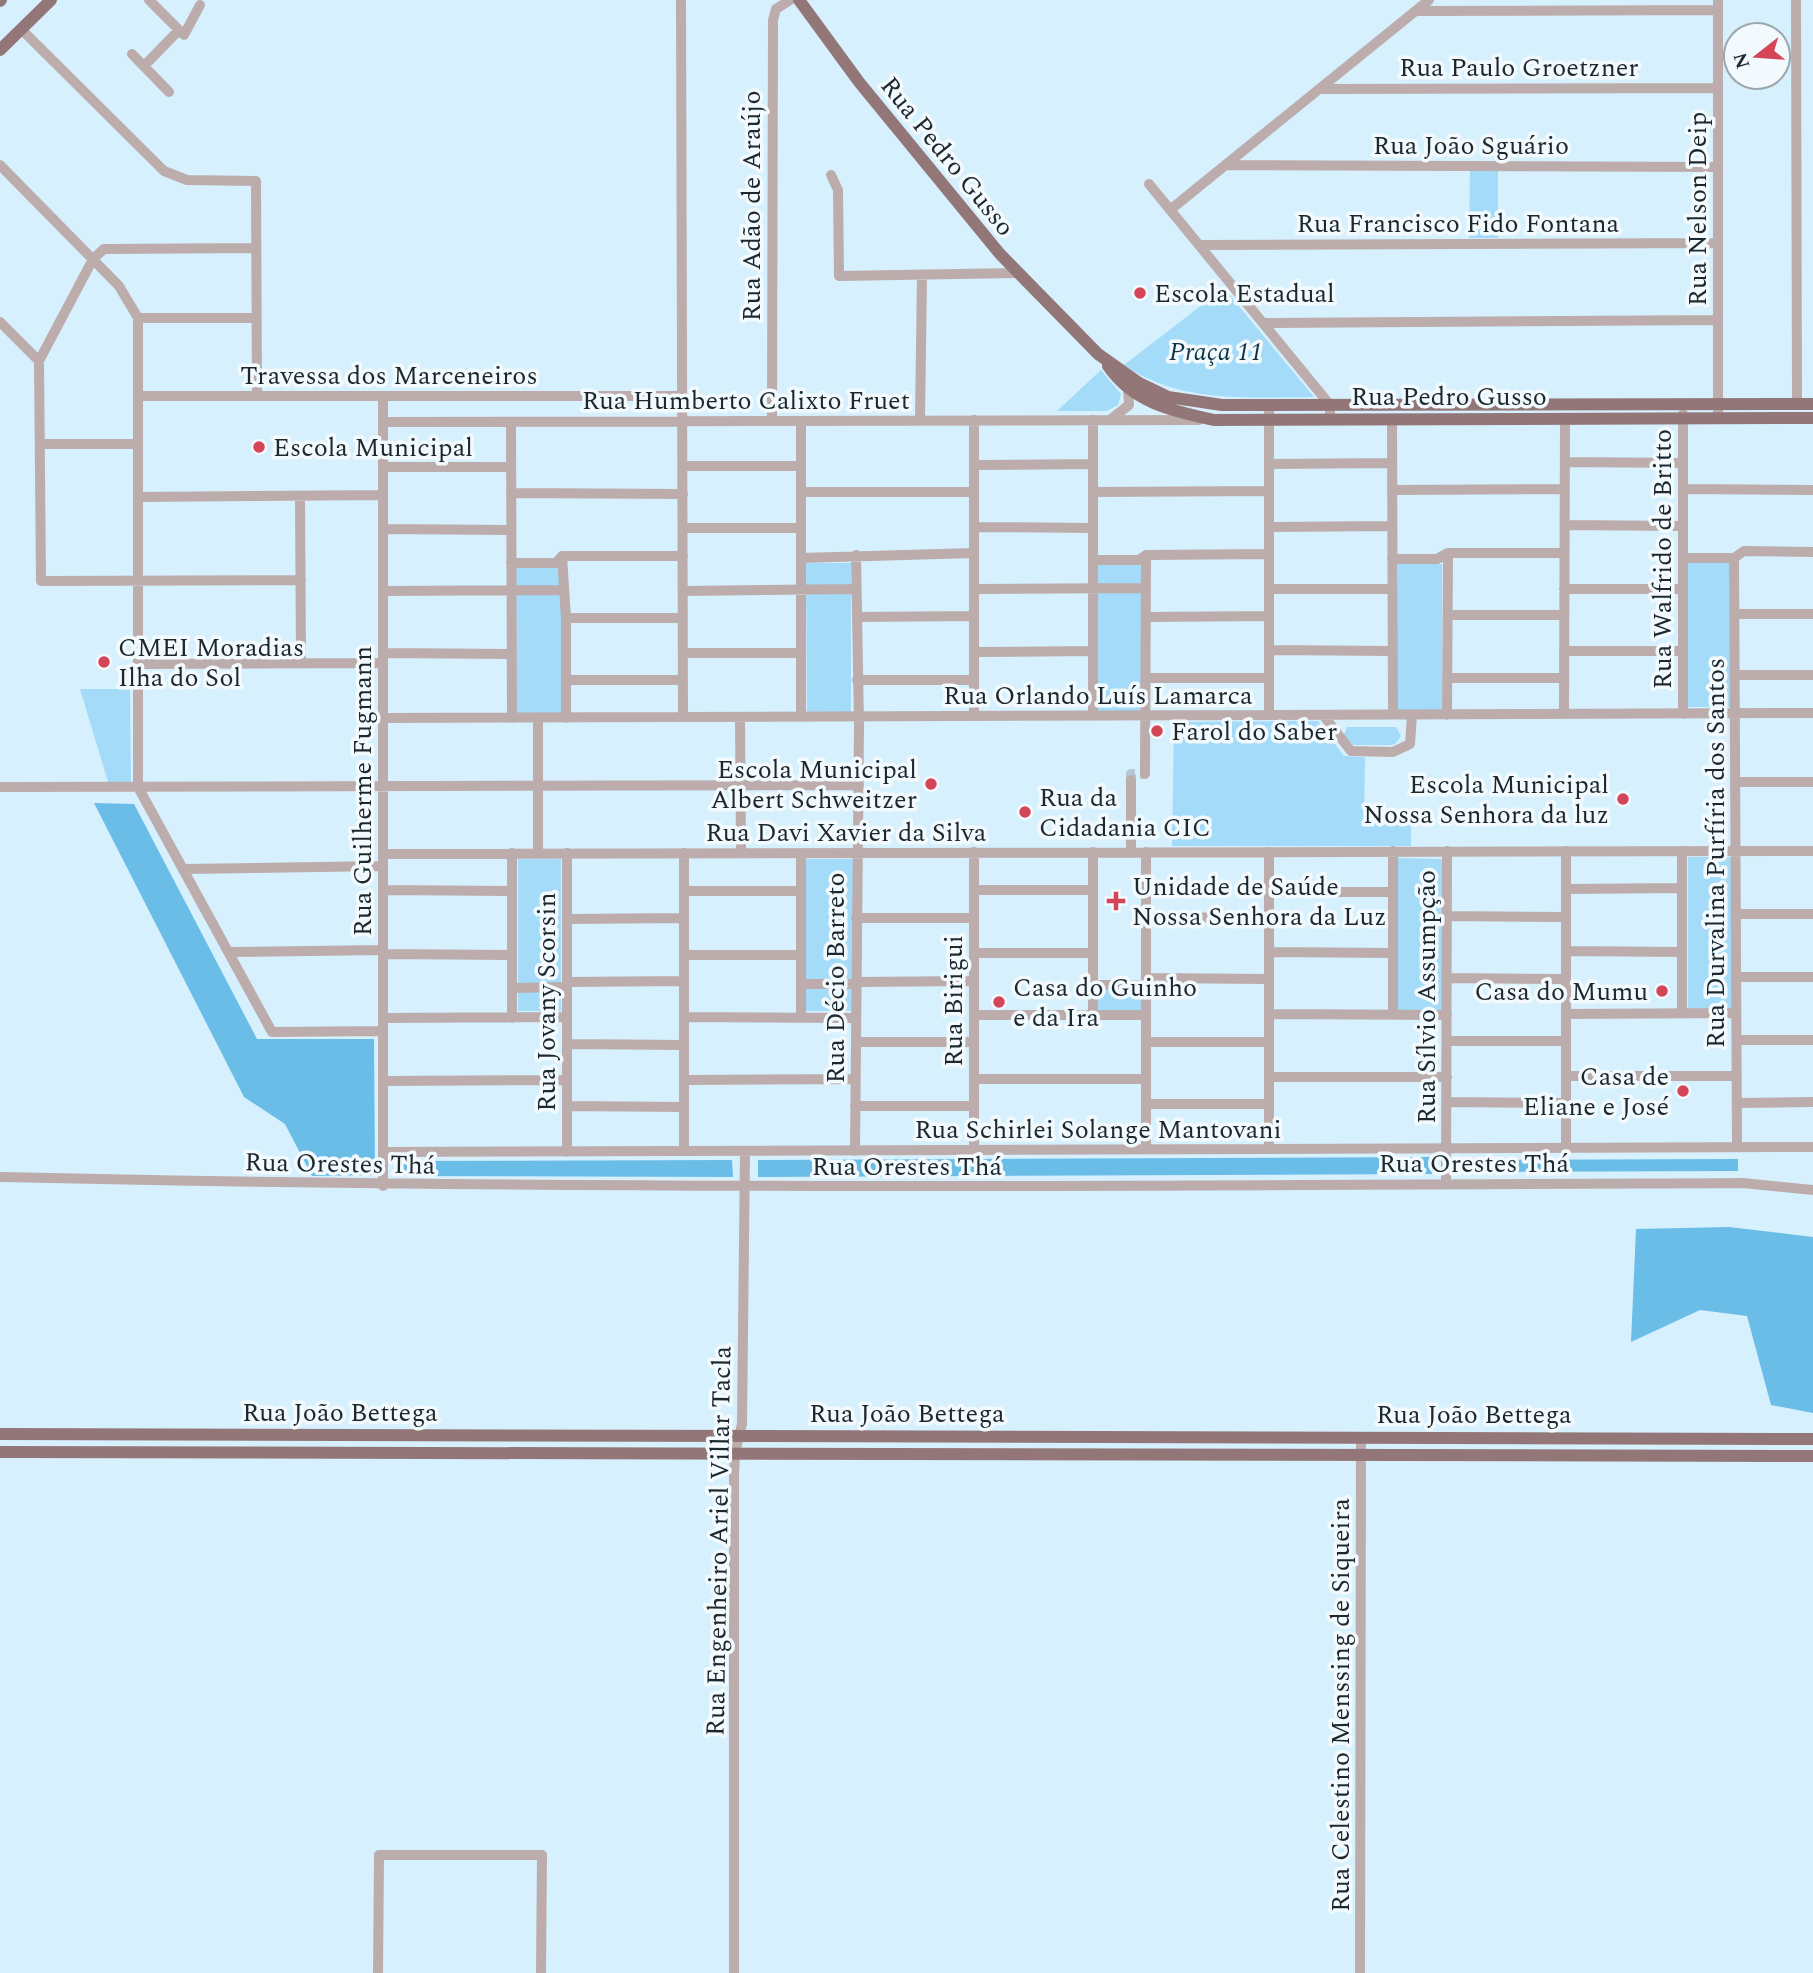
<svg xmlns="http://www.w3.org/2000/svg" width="1813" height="1973" font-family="Spectral,serif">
  <rect width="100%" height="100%" fill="#d7f0fe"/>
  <path fill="#a3dbf9" d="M1470,170L1498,171V238H1469Z
    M1224,288L1314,397C1247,397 1182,404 1124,365Z
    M1101,370L1121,394L1118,405L1106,411H1057Z
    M1686,562H1729L1730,707H1688Z
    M806,563H851V712H807Z
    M1398,564H1442V711H1397Z
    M1096,565H1142V711H1096Z
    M516,566H558L562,619V714L517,713Z
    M80,689H130L131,782H108Z
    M1318,721L1344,756L1365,757L1364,820H1411V846H1172L1174,722Z
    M1347,727H1396L1401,736L1395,744L1390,745H1353L1344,735Z
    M1688,857H1733L1732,1010L1688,1009Z
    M1396,858L1443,859L1442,1010H1396Z
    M518,859H561V1011H518Z
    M804,859H853V1011H804Z
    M1097,989H1142V1010H1097Z"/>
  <path fill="#6abde7" d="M94,803L134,804L257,1039H374L375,1175L312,1176L285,1124L244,1097Z
    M1432,1157V1174L758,1177V1160Z
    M1738,1159V1171L1457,1172V1160Z
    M732,1160L733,1177L397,1176V1161Z
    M1729,1227L1813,1237V1413L1771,1405L1747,1316L1700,1310L1631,1342L1636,1229Z"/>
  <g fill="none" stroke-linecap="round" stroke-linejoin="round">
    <path stroke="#b2c8d4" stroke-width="10" stroke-dasharray="10 5" stroke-linecap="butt" d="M1131,780V774H1145"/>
    <path stroke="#bcacac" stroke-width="10" d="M149,0L184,35L200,5
      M681,0L683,717
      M1718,0V418
      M1796,0L1797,404
      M1417,11L1718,10
      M21,29L164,171L187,180L256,181L257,396
      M132,54L169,92
      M144,66L179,30
      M1320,89L1718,88
      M0,165L119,286L138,318V787L272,1032L383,1031
      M1225,165L1718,167
      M831,175L838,190L839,276L1016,273
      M1149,184L1330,405V419
      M1170,210L1429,0
      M1199,245L1718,243
      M256,248L104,249L93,259L39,361L41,581L301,580
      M138,318H256
      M0,322L39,361
      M1263,323L1718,320
      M138,396H682
      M383,396V1186
      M1269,405V715
      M1392,419L1393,715
      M920,420L922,275
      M974,420V716
      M1110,420L1129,405L1128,389
      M772,421L773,20L776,9L790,0
      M801,421V717
      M383,422L1199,420
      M511,422L512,718
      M40,444H138
      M1565,462L1683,463
      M1269,464L1392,463
      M974,465L1093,464
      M683,466H801
      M383,467H511
      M1683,489L1813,490
      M1392,490L1565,489
      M801,492H974
      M1093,492L1269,491
      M511,493L683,494
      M300,496L301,663
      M138,497L383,495
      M1565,525L1683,526
      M974,527L1093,528
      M1269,527L1392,526
      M683,528H801
      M383,529L511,530
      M562,556L566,618V718
      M801,558L974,553
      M1683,558H1734L1744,551L1813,552
      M1734,558L1737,1147
      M1392,559H1437L1448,553H1564
      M1093,560H1139L1146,555L1269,554
      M511,563H556L562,556H683
      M974,589L1146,588
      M1269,589H1392
      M1564,589H1683
      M383,591L562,590
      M683,591L856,589
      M1734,614H1813
      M1448,615H1564
      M857,617L974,616
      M1146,617L1269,616
      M566,618H683
      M1269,650L1392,651
      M1564,651H1683
      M974,652L1093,651
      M383,653L512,654
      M683,653H801
      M138,664L383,663
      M1735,675H1813
      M1146,678H1269
      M1447,678H1564
      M566,680H683
      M857,680H974
      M1564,714L1565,419
      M1683,714V414
      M1323,715L1351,751L1393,752L1410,744L1412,715
      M1447,715L1448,553
      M1093,716V420
      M740,717L741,853
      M383,718L1813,713
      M538,718V853
      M1145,774L1146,555
      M1131,780V852
      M1735,782H1813
      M0,787L859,785
      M1566,851V1148
      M974,852V1150
      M1269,852V1149
      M512,853V1018
      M567,853V1152
      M684,853V1151
      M383,854L1813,851
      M183,869L383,866
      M1566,889L1682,888
      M383,890L512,891
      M974,890H1093
      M684,891H801
      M1269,892H1393
      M1736,914H1813
      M1447,916L1566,917
      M856,918H974
      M1146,918L1269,917
      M567,919L684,918
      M1566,951L1682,952
      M229,952L383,950
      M1269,952L1393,953
      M974,953H1093
      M383,954L512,955
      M684,955H801
      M1736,977H1813
      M1146,978L1269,979
      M1447,978L1566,979
      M567,982L684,981
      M856,982L974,981
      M801,984H856
      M1093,985H1146
      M512,988L567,987
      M1682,1013V851
      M1269,1014L1447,1015
      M1566,1014L1736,1013
      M974,1015H1145
      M1093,1015V852
      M1393,1015V851
      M801,1016V853
      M684,1017L856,1018
      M383,1018L567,1017
      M1737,1040H1813
      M1447,1041H1566
      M856,1042H974
      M1146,1042H1269
      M567,1044L684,1045
      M1566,1076H1737
      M1269,1077H1447
      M974,1079H1146
      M684,1080L855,1079
      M383,1081L567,1080
      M1447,1102L1566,1103
      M1737,1103L1813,1102
      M1146,1104H1269
      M567,1106L684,1107
      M855,1106H974
      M1146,1149V852
      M855,1151L859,725L856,555
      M383,1152L1813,1147
      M0,1177C581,1190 1162,1186 1743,1183L1813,1190
      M1446,1184L1447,851
      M378,1973L379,1855H542L541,1973
      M734,1973V1476L735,1453L742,1424L745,1151
      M1360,1973L1361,1437"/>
    <path stroke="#937778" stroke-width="12" d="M799,0L859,82L1000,254L1098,354L1139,383L1168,397L1222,405L1813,404
      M0,1L1,0
      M0,50L51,0
      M1108,366C1133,403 1173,411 1214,420L1813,418
      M0,1434L1813,1439
      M0,1452L1813,1456"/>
  </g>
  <g fill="#d54558" stroke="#f3fafd" stroke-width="2.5">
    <circle cx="1140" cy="293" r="7"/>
    <circle cx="259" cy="447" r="7"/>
    <circle cx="104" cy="662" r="7"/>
    <circle cx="1157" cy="731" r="7"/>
    <circle cx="931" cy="784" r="7"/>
    <circle cx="1623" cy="799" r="7"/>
    <circle cx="1025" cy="812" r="7"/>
    <path d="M1112.5 890.5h7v7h7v7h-7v7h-7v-7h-7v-7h7z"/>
    <circle cx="1662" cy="991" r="7"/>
    <circle cx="999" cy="1002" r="7"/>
    <circle cx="1683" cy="1091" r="7"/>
  </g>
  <g text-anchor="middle" stroke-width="7" stroke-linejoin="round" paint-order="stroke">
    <g font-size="26" fill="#1c282e" stroke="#f3fafd">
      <text x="1519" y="76">Rua Paulo Groetzner</text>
      <text x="1471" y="154">Rua João Sguário</text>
      <text transform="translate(948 156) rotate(51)" y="9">Rua Pedro Gusso</text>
      <text transform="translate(751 206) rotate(-90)" y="9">Rua Adão de Araújo</text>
      <text transform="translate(1697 209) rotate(-90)" y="9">Rua Nelson Deip</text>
      <text x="1458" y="232">Rua Francisco Fido Fontana</text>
      <text x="389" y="384">Travessa dos Marceneiros</text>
      <text x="1449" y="405">Rua Pedro Gusso</text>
      <text x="746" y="409">Rua Humberto Calixto Fruet</text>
      <text transform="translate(1662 559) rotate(-90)" y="9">Rua Walfrido de Britto</text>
      <text x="1098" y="704">Rua Orlando Luís Lamarca</text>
      <text transform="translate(362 791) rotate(-90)" y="9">Rua Guilherme Fugmann</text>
      <text x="846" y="841">Rua Davi Xavier da Silva</text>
      <text transform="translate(1715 853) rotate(-90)" y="9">Rua Durvalina Purfíria dos Santos</text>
      <text transform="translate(835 978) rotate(-90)" y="9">Rua Décio Barreto</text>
      <text transform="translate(1426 997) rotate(-90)" y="9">Rua Sílvio Assumpção</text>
      <text transform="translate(953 1001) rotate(-90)" y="9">Rua Birigui</text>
      <text transform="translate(546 1002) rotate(-90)" y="9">Rua Jovany Scorsin</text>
      <text x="1098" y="1138">Rua Schirlei Solange Mantovani</text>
      <text transform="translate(340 1163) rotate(1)" y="9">Rua Orestes Thá</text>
      <text x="1474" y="1172">Rua Orestes Thá</text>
      <text x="907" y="1175">Rua Orestes Thá</text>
      <text x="340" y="1421">Rua João Bettega</text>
      <text x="907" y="1422">Rua João Bettega</text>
      <text x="1474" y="1423">Rua João Bettega</text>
      <text transform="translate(718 1541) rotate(-89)" y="9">Rua Engenheiro Ariel Villar Tacla</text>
      <text transform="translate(1340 1705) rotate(-90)" y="9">Rua Celestino Menssing de Siqueira</text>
    </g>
    <g font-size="26" fill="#1c282e" stroke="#f3fafd" text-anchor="start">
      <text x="1154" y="302">Escola Estadual</text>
      <text x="273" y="456">Escola Municipal</text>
      <text x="118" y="656">CMEI Moradias<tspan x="118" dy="30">Ilha do Sol</tspan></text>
      <text x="1171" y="740">Farol do Saber</text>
      <text x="917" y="778" text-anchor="end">Escola Municipal<tspan x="917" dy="30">Albert Schweitzer</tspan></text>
      <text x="1609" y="793" text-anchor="end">Escola Municipal<tspan x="1609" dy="30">Nossa Senhora da luz</tspan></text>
      <text x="1039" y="806">Rua da<tspan x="1039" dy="30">Cidadania CIC</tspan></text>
      <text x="1132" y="895">Unidade de Saúde<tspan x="1132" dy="30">Nossa Senhora da Luz</tspan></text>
      <text x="1013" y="996">Casa do Guinho<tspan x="1013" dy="30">e da Ira</tspan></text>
      <text x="1648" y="1000" text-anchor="end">Casa do Mumu</text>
      <text x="1669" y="1085" text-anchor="end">Casa de<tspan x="1669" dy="30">Eliane e José</tspan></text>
    </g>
    <g font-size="26" font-style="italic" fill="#0d3445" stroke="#f3fafd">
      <text x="1216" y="360">Praça 11</text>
    </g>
  </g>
  <g transform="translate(1757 56) rotate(253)"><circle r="33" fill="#f3fafd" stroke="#9da6aa" stroke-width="2"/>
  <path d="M0-5L12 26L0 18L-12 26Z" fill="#d54558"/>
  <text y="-10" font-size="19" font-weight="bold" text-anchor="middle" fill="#1c282e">N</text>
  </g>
</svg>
